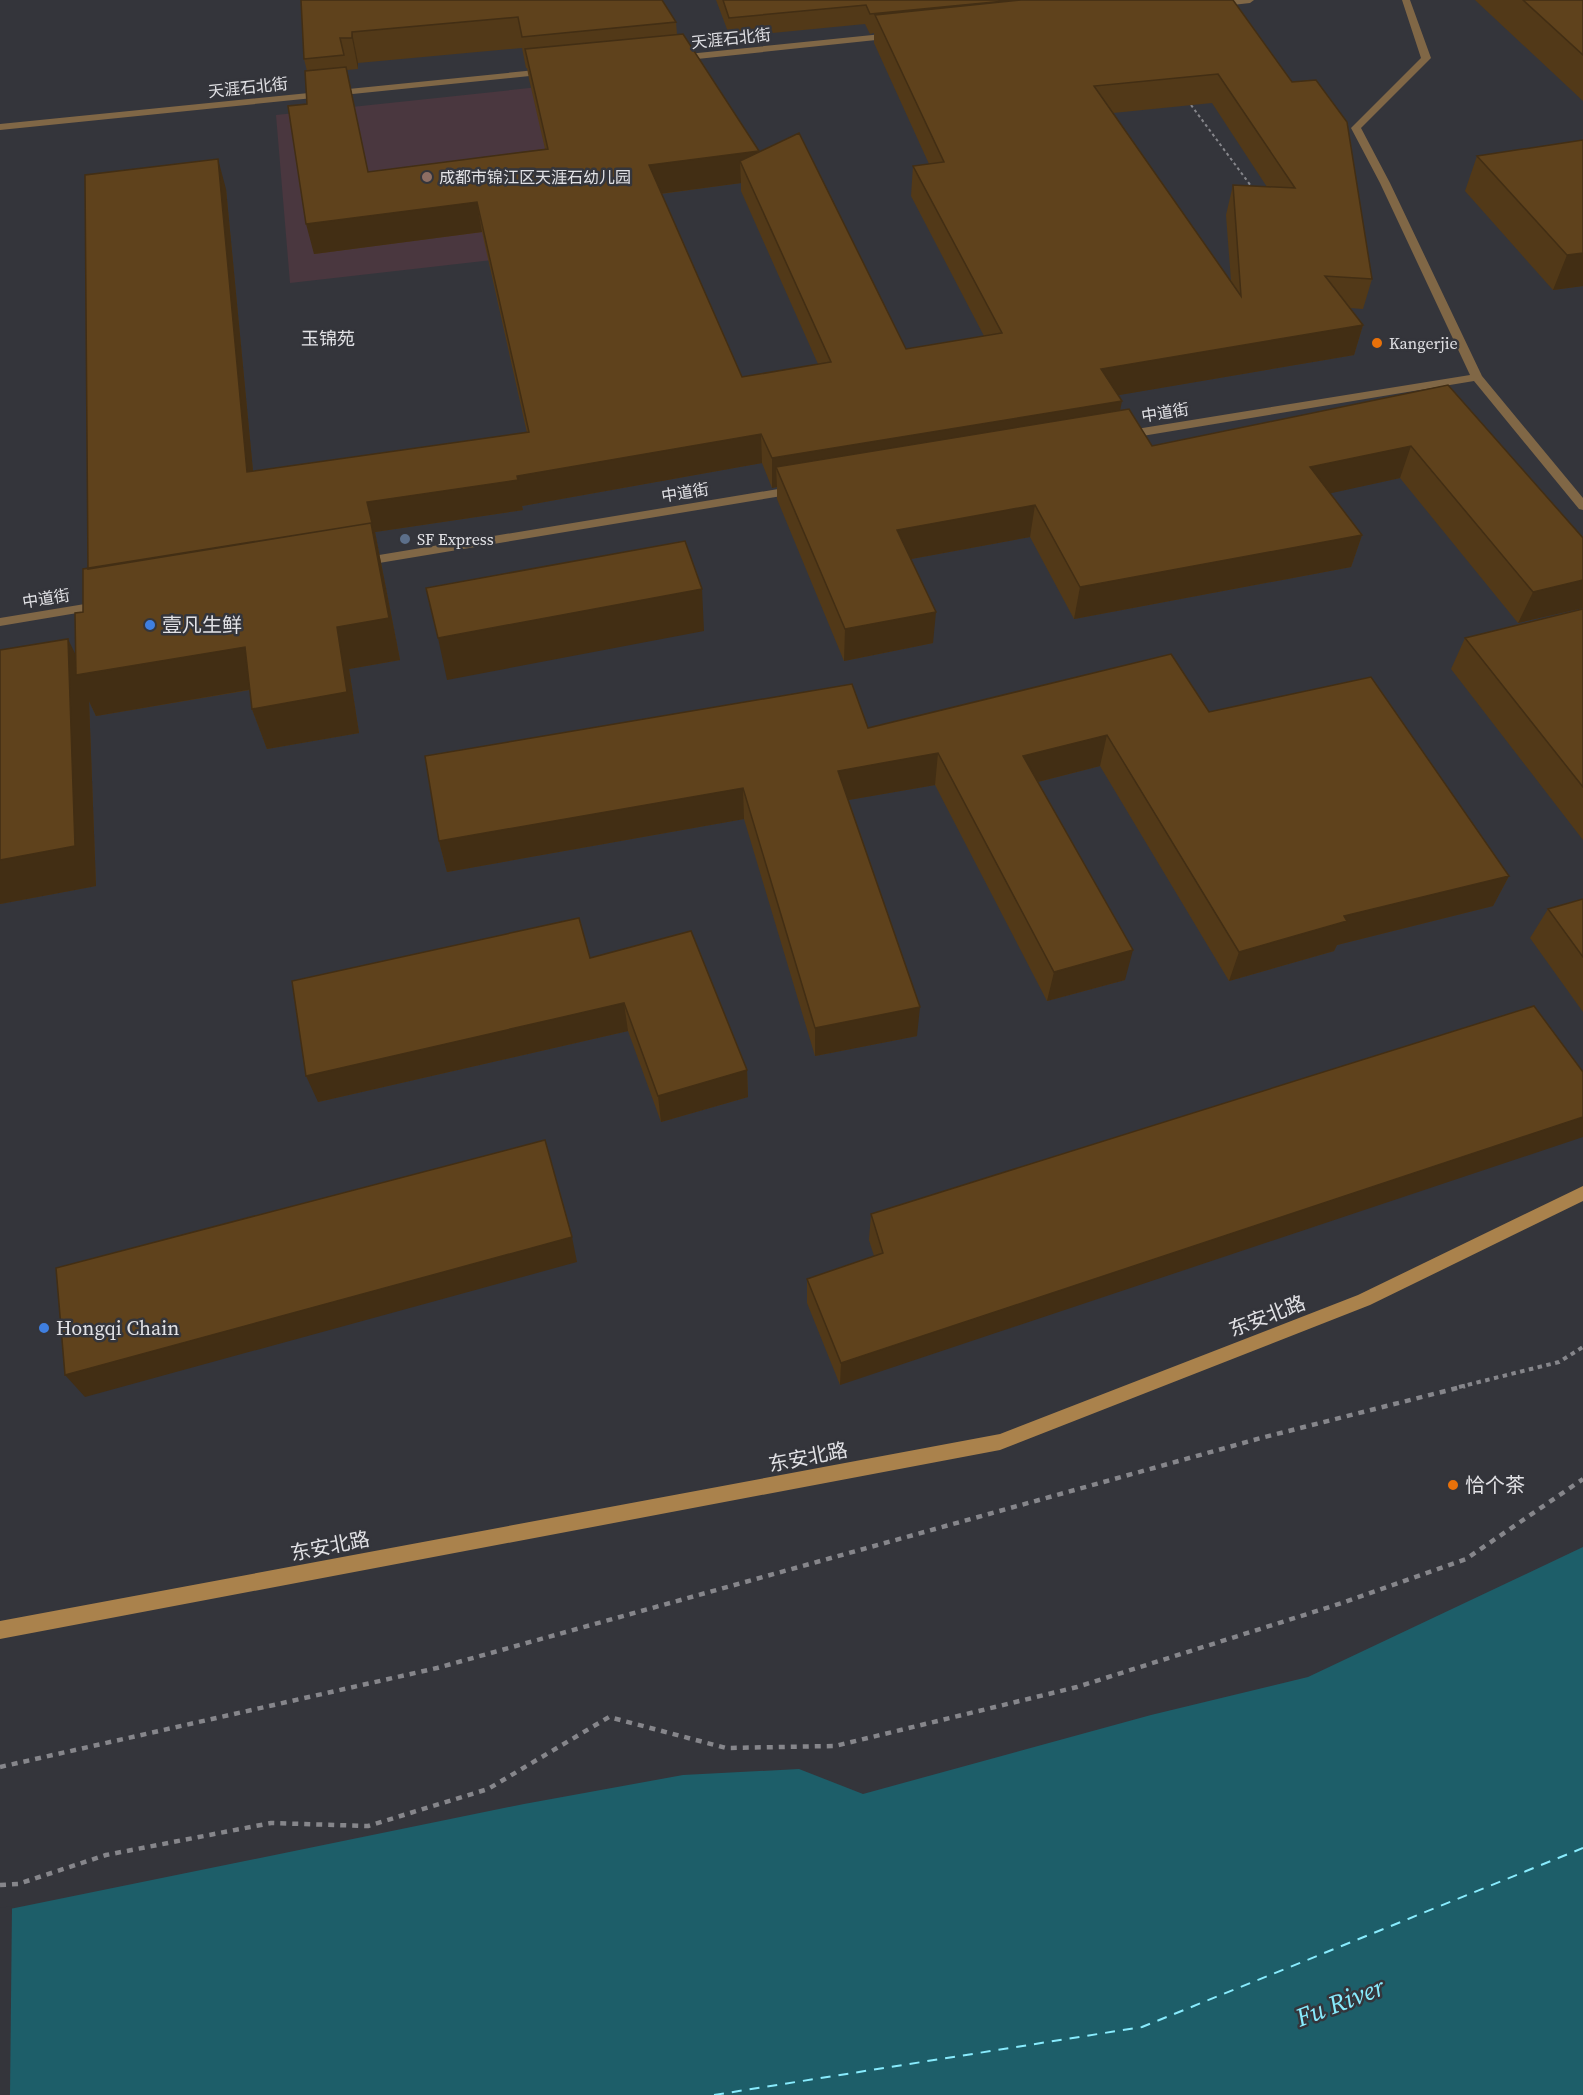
<svg xmlns="http://www.w3.org/2000/svg" width="1583" height="2095" font-family="'Source Serif 4','Noto Sans SC',serif">
  <rect width="100%" height="100%" fill="#34353b"/>
  <path fill="#4a373f" d="M615,79L518,257L290,283L276,115Z"/>
  <path fill="#1d5e69" d="M1583,1547V2095H0V1911L524,1804L683,1775L799,1769L863,1794L1151,1715L1308,1677Z"/>
  <path fill="#34353b" d="M12,1906L10,2095H0V1908Z"/>
  <g fill="none" stroke-linecap="round" stroke-linejoin="round">
    <path stroke="#88ebfd" stroke-width="2" stroke-dasharray="10 8" stroke-linecap="butt" d="M714,2095L1142,2027L1583,1848"/>
    <path stroke="#86868b" stroke-width="2" stroke-dasharray="3 3" stroke-linecap="butt" d="M1191,105L1254,190"/>
    <path stroke="#86868b" stroke-width="4" stroke-dasharray="4.5 4.5" stroke-linecap="butt" d="M1459,1387L1559,1362L1583,1347"/>
    <path stroke="#86868b" stroke-width="4.5" stroke-dasharray="6 6" stroke-linecap="butt" d="M0,1767L437,1668L1261,1438L1465,1386
      M0,1885L18,1884L106,1855L271,1823L368,1826L488,1789L609,1717L726,1748L835,1746L1077,1687L1342,1603L1466,1559L1583,1479"/>
    <path fill="#806746" fill-rule="evenodd" d="M1227,0H1254L1250,3L1215,7L1211,4Z
      M1402,0H1410L1431,58L1361,128L1390,183L1482,376L1583,498V510L1579,509L1474,381L1124,439L1118,435L1124,431L1470,375L1380,183L1351,128L1421,58Z
      M892,33L895,34V38L678,61L673,58L678,55Z
      M546,69L549,70V74L0,130V124Z
      M796,486L802,490L800,493L361,566L355,562L361,558Z
      M103,601L107,602L109,605L107,608L0,626V618Z"/>
    <path fill="#aa824c" fill-rule="evenodd" d="M1583,1186V1201L1370,1305L1000,1450L0,1639V1621L1000,1434L1358,1295Z"/>
  </g>
  <path fill="#523918" fill-rule="evenodd" d="M301,0L676,22L677,34L759,152L906,349L984,336L911,196L913,166L929,164L874,43V33L870,34L865,24L730,37L716,0H1233L1372,279L1363,309L1350,308L1363,325L1354,355L1118,395L1120,411L1152,446L1448,385L1583,538V608L1518,623L1400,478L1330,493L1362,535L1351,567L1074,619L1030,537L911,559L933,643L844,661L777,499V487L772,488L762,463L522,506L523,510L375,532L400,660L349,669L359,733L267,749L252,709L250,690L96,716L89,701L96,886L0,904V650L76,655L83,612L88,569L226,189L253,472L527,433L482,232L314,254L307,104V71L304,59ZM522,48L526,68H527L529,79L545,149L368,172L347,70L358,69V63ZM1212,103L1267,187L1233,185L1226,215L1231,281L1113,113ZM741,183V191L818,364L742,377L661,194Z
    M1475,0H1583V101Z
    M1583,140V286L1553,290L1465,191L1477,156Z
    M1583,609V840L1451,669L1465,638Z
    M1209,712L1509,876L1493,906L1337,945L1334,951L1229,981L1100,766L1038,782L1125,980L1047,1001L935,785L848,800L917,1036L815,1056L744,819L447,872L439,841L868,728Z
    M1583,899V1012L1530,938L1548,909Z
    M590,958L747,1070L748,1097L661,1122L628,1031L318,1102Z
    M1534,1006L840,1385L807,1303V1279L874,1256L869,1240L871,1214Z"/>
  <path fill="#422e14" d="M352,32L358,63V69L352,38Z
    M759,151V181L740,161L741,183L651,195L649,165Z
    M218,159L226,189L256,502L247,472Z
    M477,202L482,232L314,254L306,224Z
    M1583,253V286L1553,290L1567,255Z
    M1363,325L1354,355L1096,399L1101,369Z
    M1122,401L1116,431L776,467L777,487L772,488V458Z
    M761,434L762,463L522,506L523,510L375,532L400,660L349,669L359,733L267,749L252,709L377,553L367,502Z
    M1411,446L1400,478L1300,500L1310,467Z
    M1035,505L1030,537L895,562L897,530Z
    M1362,535L1351,567L1074,619L1080,587Z
    M1583,580V608L1518,623L1533,592Z
    M702,589L704,631L447,680L438,638Z
    M936,612L933,643L844,661L845,629Z
    M68,639L85,674L245,647L259,688L96,716L89,701L96,886L0,904V860Z
    M1107,735L1100,766L1018,787L1023,756Z
    M938,753L935,785L837,802L838,771Z
    M743,788L744,819L447,872L439,841Z
    M1509,876L1493,906L1337,945L1334,951L1229,981L1239,952L1344,916Z
    M1133,950L1125,980L1047,1001L1054,972Z
    M624,1003L628,1031L318,1102L306,1076Z
    M920,1007L917,1036L815,1056V1028Z
    M747,1070L748,1097L661,1122L658,1096Z
    M1583,1117V1137L840,1385L841,1363Z
    M572,1237L577,1262L85,1397L65,1375Z"/>
  <path fill="#5f421c" stroke="#422e14" stroke-width="1.5" fill-rule="evenodd" d="M301,0H662L676,22L522,37L518,17L352,32V38H340L344,55L304,59Z
    M723,0H1015L870,14L866,5L729,18Z
    M1021,0H1233L1292,82L1316,80L1347,122L1372,279L1325,276L1363,325L1101,369L1122,401L772,458L761,434L517,476L518,480L367,502L372,523H371L88,569L85,175L218,159L247,472L529,432L477,202L306,224L288,106L307,104L305,71L346,67L368,172L548,149L525,49L683,34L759,151L649,165L742,377L831,362L740,161L799,133L906,349L1002,333L913,166L944,162L875,15ZM1218,74L1295,188L1233,185L1241,296L1094,86Z
    M1523,0H1583V55Z
    M1583,140V253L1567,255L1477,156Z
    M1448,385L1583,538V580L1533,592L1411,446L1310,467L1362,535L1080,587L1035,505L897,530L936,612L845,629L776,467L1129,409L1152,446Z
    M371,523L389,618L337,627L347,692L252,709L245,647L76,675L75,613L83,612V569Z
    M685,541L702,589L438,638L426,588Z
    M1583,609V787L1465,638Z
    M68,639L75,846L0,860V650Z
    M1171,654L1209,712L1371,677L1509,876L1344,916L1347,921L1239,952L1107,735L1023,756L1133,950L1054,972L938,753L838,771L920,1007L815,1028L743,788L439,841L425,756L852,684L868,728Z
    M1583,899V957L1548,909Z
    M579,918L590,958L691,931L747,1070L658,1096L624,1003L306,1076L292,981Z
    M1534,1006L1583,1072V1117L841,1363L807,1279L883,1253L871,1214Z
    M545,1140L572,1237L65,1375L56,1268Z"/>
  <circle fill="#8d6e63" stroke="#34353b" stroke-width="2" cx="427" cy="177" r="6"/>
  <g fill="#e8710a" stroke="#34353b" stroke-width="2">
    <circle cx="1377" cy="343" r="6"/>
    <circle cx="1453" cy="1485" r="6"/>
  </g>
  <circle fill="#5c6f8a" stroke="#34353b" stroke-width="2" cx="405" cy="539" r="6"/>
  <g fill="#3f7fe0" stroke="#34353b" stroke-width="2">
    <circle cx="150" cy="625" r="6"/>
    <circle cx="44" cy="1328" r="6"/>
  </g>
  <g text-anchor="middle" stroke-width="5" stroke-linejoin="round" paint-order="stroke">
    <g font-size="16" fill="#e1e1e5" stroke="#34353b">
      <text transform="translate(731 38) rotate(-6)" y="6">天涯石北街</text>
      <text transform="translate(248 87) rotate(-6)" y="6">天涯石北街</text>
      <text transform="translate(1165 412) rotate(-9)" y="6">中道街</text>
      <text transform="translate(685 492) rotate(-9)" y="6">中道街</text>
      <text transform="translate(46 598) rotate(-9)" y="6">中道街</text>
    </g>
    <g font-size="16" fill="#e1e1e5" stroke="#34353b" text-anchor="start">
      <text x="439" y="183">成都市锦江区天涯石幼儿园</text>
      <text x="1389" y="349">Kangerjie</text>
      <text x="417" y="545">SF Express</text>
    </g>
    <g font-size="18" fill="#e1e1e5" stroke="#34353b">
      <text x="328" y="345">玉锦苑</text>
    </g>
    <g font-size="20" fill="#e1e1e5" stroke="#34353b" text-anchor="start">
      <text x="162" y="632">壹凡生鲜</text>
      <text x="56" y="1335">Hongqi Chain</text>
      <text x="1465" y="1492">恰个茶</text>
    </g>
    <g font-size="20" fill="#e1e1e5" stroke="#34353b">
      <text transform="translate(1267 1316) rotate(-21)" y="7">东安北路</text>
      <text transform="translate(808 1457) rotate(-11)" y="7">东安北路</text>
      <text transform="translate(330 1546) rotate(-11)" y="7">东安北路</text>
    </g>
    <g font-size="26" font-style="italic" fill="#88ebfd" stroke="#34353b">
      <text transform="translate(1340 2002) rotate(-21)" y="9">Fu River</text>
    </g>
  </g>
</svg>
